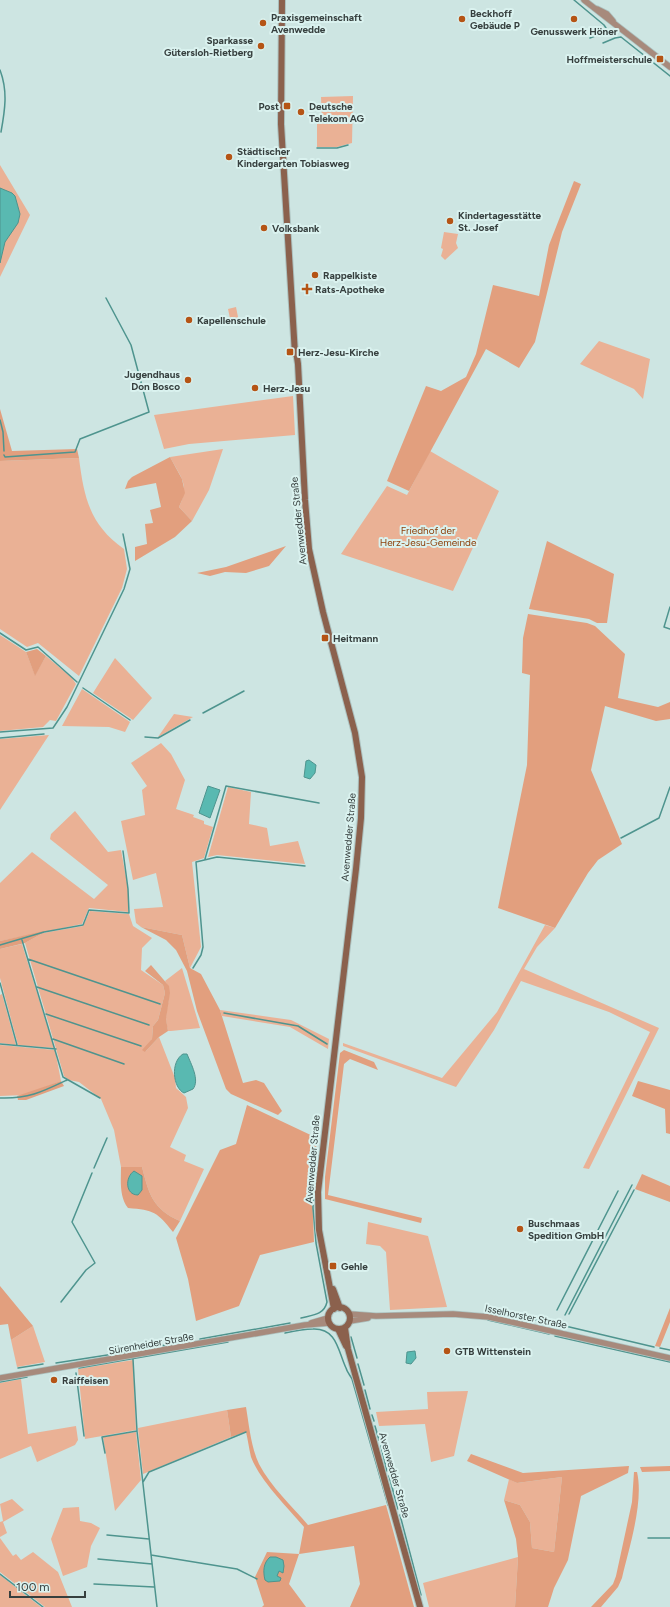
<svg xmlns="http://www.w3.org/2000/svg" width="670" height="1607" font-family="Figtree,sans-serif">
  <rect width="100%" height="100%" fill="#cde5e2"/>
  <path fill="#eab195" d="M353,96L352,143L337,147H317V122L322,121L321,97Z
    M0,165L30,215L0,277Z
    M444,232L458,234L456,243L458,248L445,260L441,256L443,249L441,248Z
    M236,307L239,322L231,323L228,309Z
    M599,341L650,359L643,399L634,389L580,364Z
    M293,396L295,435L189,444L164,449L154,415Z
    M223,449L209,490L192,521L179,507C190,484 181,478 170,457Z
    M430,451L499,491L453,591L341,554L387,486L407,495Z
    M79,458C84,498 90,525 124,549L127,569L122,588L79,676L38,643L27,647L0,629V461Z
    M0,635L26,652L35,675L46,656L72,678L76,684L56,721L50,720L43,727L0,731Z
    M115,658L152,698L133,720L93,693Z
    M82,689L130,722L125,732L109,727L62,726Z
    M174,714L193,717L158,737Z
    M49,735L0,810V739Z
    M161,743L171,754L185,780L176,809L194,815L193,817L204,821V824L213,827L204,858L192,862L201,947L190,968L182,935L141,927L136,923L134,909L163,907L156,873L133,880L121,821L145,815L142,790L147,786L131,763Z
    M228,787L251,792L249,824L267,828L270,846L298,841L305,864L217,855L208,857Z
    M75,811L108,852L121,850L128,888V912L89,908L82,924L0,941V883L32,852L94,899L108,885L50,839L51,834Z
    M90,911L129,914L133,926L152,938L142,948L141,970L163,985L165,993L158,1020L153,1026L152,1039L145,1052L159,1037L175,1078L176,1088L186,1097L188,1108L170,1147L186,1155L184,1161L204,1169L180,1221C153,1209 149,1195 142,1167H121L114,1130L101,1099L79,1082L69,1080L64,1076L25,943L43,933L83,926Z
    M545,925L555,928L537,947L524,969L659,1028L589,1169L583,1168L650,1032L609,1012L521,981L494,1030L456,1087L343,1046V1043L442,1078L497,1012Z
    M22,944L54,1048L18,1045L0,978V949Z
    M182,968L200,1028L171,1031H168C167,1027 166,1022 166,1018C166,1005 174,992 165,981Z
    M2,994L16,1045L0,1043V995Z
    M220,1010L291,1020L329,1039L328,1049L290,1027L222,1016Z
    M0,1045L55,1050L61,1081L24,1095L0,1096Z
    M368,1222L428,1236L447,1307L390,1310L386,1252L380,1246L366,1244Z
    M33,1326L45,1362L17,1367L11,1340Z
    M133,1360L136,1430L85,1439L78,1369Z
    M21,1379L28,1434L76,1426L78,1440L75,1445L37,1462L31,1446L0,1459V1383Z
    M468,1391L454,1456L431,1462L425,1424L379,1426L376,1412L428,1409L427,1392Z
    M227,1410L231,1437L143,1474L138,1428Z
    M136,1432L141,1480L115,1511L103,1437Z
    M562,1477L554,1552L532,1548L530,1522L520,1505L504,1500L509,1479L517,1483Z
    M12,1499L24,1510L3,1522L7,1533L0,1537V1522L3,1521L0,1504Z
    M79,1507L80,1521L91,1523L100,1528L91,1546L87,1567L63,1576L51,1539L63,1508Z
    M0,1538L13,1556L16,1554L21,1560L33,1552L58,1572L72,1607H45L0,1572Z
    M518,1557L515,1607H429L423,1583Z
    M0,1575L41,1607H0Z"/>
  <path fill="#e29f7e" d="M574,181L581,184L562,232L535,342L519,368L486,349L409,491L387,481L426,386L441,391L466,377L476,354L493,285L539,296L549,245Z
    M0,409L12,451L77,449L79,458L0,461Z
    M170,457L182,479L185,493L179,507L192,521L175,537L135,561V547L147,544L145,524L153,523L150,510L161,507L156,483L125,489L128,481L132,477Z
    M547,541L614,574L607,623H597L589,619L529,609Z
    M286,546L269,566L246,573L225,572L210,576L197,573L226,567Z
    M528,614L587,623L595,626L625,654L618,698L658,707L670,702V719L656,721L605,706L591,770L622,844L598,860L588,873L555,928L498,908L527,765L530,675L522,673L523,638Z
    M37,649L46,656L35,676L26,652Z
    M141,927L182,935L190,968L201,974L220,1010L243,1083L256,1080L264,1083L282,1111L278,1115L231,1094L226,1089L197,1011L187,971L176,950L166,940Z
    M44,931L43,933L25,943L0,949V941Z
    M151,965L169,986L170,993L166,1019L168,1031L159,1037L145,1052L142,1050L152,1039L153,1026L158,1020L165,993L163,985L145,971Z
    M344,1050L374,1062L378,1070L350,1059L344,1064L328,1195L422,1218L421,1223L325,1199V1177L340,1053Z
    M61,1081L64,1086L26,1100H18L17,1096Z
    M638,1081L670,1090V1134L666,1133L665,1109L632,1096Z
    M247,1105L317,1138L312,1191L314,1242L260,1255L239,1306L196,1321L188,1279L176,1238L220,1150L236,1144Z
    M121,1167H142C149,1195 153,1209 180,1221L173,1232C157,1212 154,1210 128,1208C119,1197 121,1180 121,1167Z
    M642,1174L670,1186V1202L635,1189Z
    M0,1286L33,1326L11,1340L8,1324L0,1325Z
    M670,1308V1322L660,1347L655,1346Z
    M246,1407C249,1425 251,1447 259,1464C271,1487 292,1506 308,1525L386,1505L414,1607H350L360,1584L354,1546L299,1554L289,1584L306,1607H262L264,1605L255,1577L267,1552L299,1554L304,1527C288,1508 260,1481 251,1457C249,1449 248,1440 246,1432L231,1437L227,1410Z
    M471,1454L523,1473L629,1466L628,1473L581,1496L568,1560L554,1588L548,1607H515L518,1557L516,1539L504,1500L520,1505L530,1522L532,1548L554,1552L562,1477L517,1483L467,1461Z
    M670,1466V1471L642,1472L640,1467Z
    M634,1472H637C644,1502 629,1548 622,1578L618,1587L601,1607H591L613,1584L616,1576L632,1502Z"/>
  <path fill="#59b9b1" stroke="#4e948e" d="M0,188L12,193L15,196L20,214L18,223L5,242L0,263Z
    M309,760L316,765L315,773L310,779L304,777L306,761Z
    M208,786L220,790L210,818L199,813Z
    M183,1054H187C191,1064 200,1080 193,1089L184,1093C173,1088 170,1062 183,1054Z
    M134,1171L142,1176V1190L138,1195C125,1195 125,1177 134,1171Z
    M415,1351L416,1358L411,1364L406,1363L407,1352Z
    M270,1557H276L283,1560L284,1566L283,1573L279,1571L277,1576L281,1578L280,1581L268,1582L265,1580C263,1572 263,1563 270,1557Z"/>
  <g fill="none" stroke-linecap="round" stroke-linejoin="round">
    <path stroke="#4e948e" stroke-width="1.5" d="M574,0L604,25L606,28L603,33L590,38
      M603,43L615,38L621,37L670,76
      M0,70C8,91 5,110 1,132
      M317,148H337L348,145
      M0,420L3,432L4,451
      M4,455L5,457L75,452L80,439L149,412L131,345L106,298
      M670,607L664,627L670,629
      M0,633L26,650L38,647L77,682
      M83,688L130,720
      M203,713L244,691
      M0,732L53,728L67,707L124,589L130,569L123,534
      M145,737L158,738L190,720
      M0,738L44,734
      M621,838L659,818L670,787
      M205,859L226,786L319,803
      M22,940L63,1077L100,1098
      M0,945L44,932L83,925L89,910L129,913L128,889L123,851
      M28,959L160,1004
      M193,968L201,955L203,947L196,862L217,857L305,866
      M0,983L17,1045
      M37,987L149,1025
      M224,1013L298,1026L327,1044
      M46,1014L141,1046
      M53,1039L124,1064
      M0,1044L56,1049
      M0,1098C28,1099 42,1092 67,1080
      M94,1168L107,1138
      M61,1302L86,1270L95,1263L72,1222L92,1173
      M557,1310L618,1191
      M497,1311L554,1324
      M569,1314L634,1190
      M565,1315L632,1185
      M301,1318C313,1315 324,1315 327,1302L316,1243L313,1208L314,1174
      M488,1320L549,1334
      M561,1325L654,1347
      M285,1333C294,1331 304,1329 313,1329C337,1328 338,1351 346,1368C347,1372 350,1375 352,1379L388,1505
      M555,1336L670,1362
      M351,1337L357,1358
      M200,1339L290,1323
      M660,1348L670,1350
      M138,1350L192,1340
      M133,1359L137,1431L157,1607
      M56,1363L133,1351
      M358,1364L364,1385
      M18,1368L43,1364
      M79,1368L228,1342
      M76,1373L84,1436
      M0,1382L27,1377
      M365,1390L370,1409
      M372,1415L374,1421
      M375,1426L379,1440
      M381,1446L387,1471
      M105,1453L102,1437L137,1431
      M389,1476L398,1509
      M143,1482L149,1472L246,1432
      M400,1515L421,1595
      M107,1535L149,1539
      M648,1538H670
      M151,1555L237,1569L257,1579
      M98,1559L152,1564
      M0,1574L43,1607
      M94,1584L154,1587"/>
    <defs>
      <path id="tertiary" d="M584,0L670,67
        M597,9L607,14L613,21
        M349,1314L376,1316L453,1314L489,1317L670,1358
        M350,1321L368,1318
        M311,1323L328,1318
        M0,1378L305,1325L329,1323"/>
      <path id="secondary" d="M282,0L281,124L295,354
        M296,351L298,364L305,500L309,549L323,612L355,733L362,777L361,818L356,869L318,1192L319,1230L334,1309
        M333,1289L340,1308
        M328 1318a11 11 0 1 1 22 0a11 11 0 1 1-22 0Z
        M345,1328L348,1349L420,1607
        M338,1329L346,1346"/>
    </defs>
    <use href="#tertiary" stroke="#acc0be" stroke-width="7"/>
    <use href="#secondary" stroke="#acc0be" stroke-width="8"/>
    <use href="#tertiary" stroke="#a78a7c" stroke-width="5.5"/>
    <use href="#secondary" stroke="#8b614d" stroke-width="6"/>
  </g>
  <g fill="#b55415" stroke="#daf2ef" stroke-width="1.5">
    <circle cx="462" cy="19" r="4"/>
    <circle cx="574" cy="19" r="4"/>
    <circle cx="263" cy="23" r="4"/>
    <circle cx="261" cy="46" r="4"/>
    <rect x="656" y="55" width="8" height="8" rx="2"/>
    <rect x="283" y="102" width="8" height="8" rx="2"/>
    <circle cx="301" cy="112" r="4"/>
    <circle cx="229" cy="157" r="4"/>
    <circle cx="450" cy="221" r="4"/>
    <circle cx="264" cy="228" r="4"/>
    <circle cx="315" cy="275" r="4"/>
    <path d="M305 283h4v4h4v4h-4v4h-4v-4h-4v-4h4z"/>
    <circle cx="189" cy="320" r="4"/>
    <rect x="286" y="348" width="8" height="8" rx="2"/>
    <circle cx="188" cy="380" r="4"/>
    <circle cx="255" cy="388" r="4"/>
    <rect x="321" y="634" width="8" height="8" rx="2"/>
    <circle cx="520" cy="1229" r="4"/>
    <rect x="329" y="1262" width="8" height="8" rx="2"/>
    <circle cx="447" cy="1351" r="4"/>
    <circle cx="54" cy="1380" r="4"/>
  </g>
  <g text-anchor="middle" stroke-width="4" stroke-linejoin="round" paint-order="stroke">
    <g font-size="10" font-weight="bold" fill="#363f3e" stroke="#daf2ef" text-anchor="start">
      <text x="470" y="17">Beckhoff<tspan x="470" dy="12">Gebäude P</tspan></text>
      <text x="271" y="21">Praxisgemeinschaft<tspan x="271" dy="12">Avenwedde</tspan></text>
      <text x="574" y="35" text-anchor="middle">Genusswerk Höner</text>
      <text x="253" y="44" text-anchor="end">Sparkasse<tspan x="253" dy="12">Gütersloh-Rietberg</tspan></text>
      <text x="652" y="63" text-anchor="end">Hoffmeisterschule</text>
      <text x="279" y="110" text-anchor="end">Post</text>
      <text x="309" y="110">Deutsche<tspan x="309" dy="12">Telekom AG</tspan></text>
      <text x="237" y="155">Städtischer<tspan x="237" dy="12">Kindergarten Tobiasweg</tspan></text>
      <text x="458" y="219">Kindertagesstätte<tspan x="458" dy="12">St. Josef</tspan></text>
      <text x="272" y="232">Volksbank</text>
      <text x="323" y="279">Rappelkiste</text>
      <text x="315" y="293">Rats-Apotheke</text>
      <text x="197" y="324">Kapellenschule</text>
      <text x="298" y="356">Herz-Jesu-Kirche</text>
      <text x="180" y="378" text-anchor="end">Jugendhaus<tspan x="180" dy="12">Don Bosco</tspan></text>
      <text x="263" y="392">Herz-Jesu</text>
      <text x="333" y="642">Heitmann</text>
      <text x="528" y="1227">Buschmaas<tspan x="528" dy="12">Spedition GmbH</tspan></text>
      <text x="341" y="1270">Gehle</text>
      <text x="455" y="1355">GTB Wittenstein</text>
      <text x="62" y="1384">Raiffeisen</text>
    </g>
    <g font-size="10" fill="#363f3e" stroke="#daf2ef">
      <text transform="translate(298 521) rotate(-96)" y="4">Avenwedder Straße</text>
      <text transform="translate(348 837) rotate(-85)" y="4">Avenwedder Straße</text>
      <text transform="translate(312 1159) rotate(-85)" y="4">Avenwedder Straße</text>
      <text transform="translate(526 1316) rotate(12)" y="4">Isselhorster Straße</text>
      <text transform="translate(151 1343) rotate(-10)" y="4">Sürenheider Straße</text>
      <text transform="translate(395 1475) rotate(74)" y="4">Avenwedder Straße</text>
    </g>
    <g font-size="10" fill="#8c3e08" stroke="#daf2ef">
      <text x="428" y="534">Friedhof der<tspan x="428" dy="12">Herz-Jesu-Gemeinde</tspan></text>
    </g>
  </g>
  <path d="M10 1591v6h75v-6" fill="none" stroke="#363f3e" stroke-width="2"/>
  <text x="16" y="1591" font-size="12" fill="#363f3e" stroke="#daf2ef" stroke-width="3" paint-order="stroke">100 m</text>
</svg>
